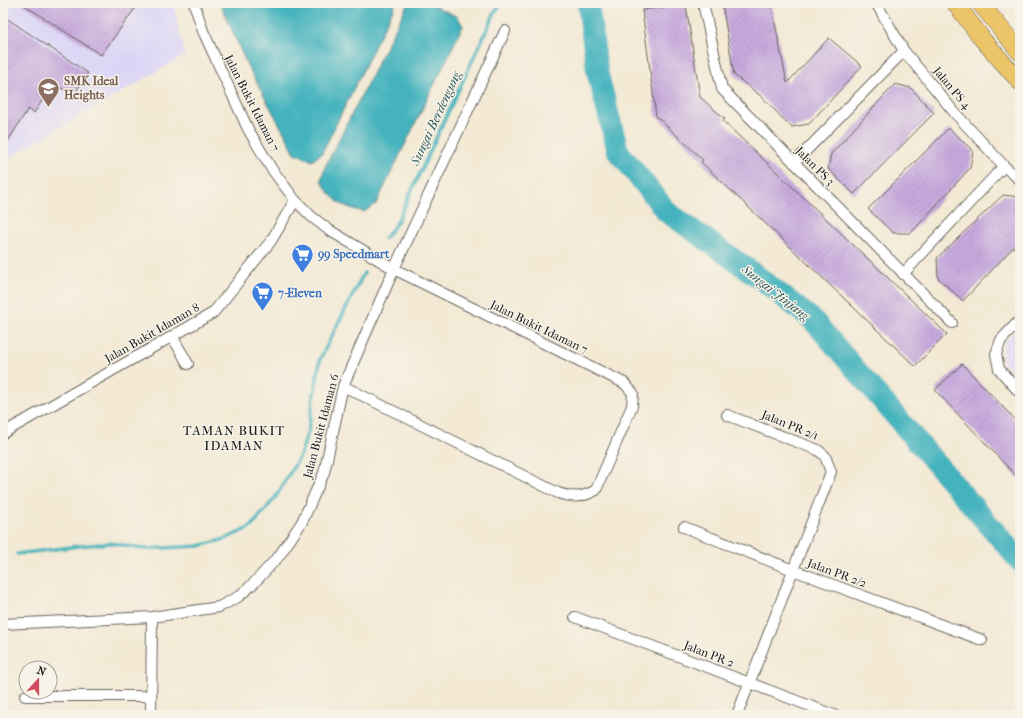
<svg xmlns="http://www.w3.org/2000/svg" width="1023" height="718" font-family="'IM FELL French Canon',serif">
  <defs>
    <pattern id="building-hatch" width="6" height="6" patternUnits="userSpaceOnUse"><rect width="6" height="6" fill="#c7a9de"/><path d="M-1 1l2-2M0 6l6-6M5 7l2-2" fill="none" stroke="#aa91be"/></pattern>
  </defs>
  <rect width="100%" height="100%" fill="#f7f3e8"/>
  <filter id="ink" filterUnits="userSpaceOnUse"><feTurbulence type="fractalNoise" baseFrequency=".025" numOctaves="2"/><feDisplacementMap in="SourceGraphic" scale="8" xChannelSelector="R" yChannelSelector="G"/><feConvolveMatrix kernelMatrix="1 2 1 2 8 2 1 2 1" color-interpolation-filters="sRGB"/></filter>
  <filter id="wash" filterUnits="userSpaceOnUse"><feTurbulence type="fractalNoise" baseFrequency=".012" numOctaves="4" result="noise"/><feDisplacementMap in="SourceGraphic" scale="16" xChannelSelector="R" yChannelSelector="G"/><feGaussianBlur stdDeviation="0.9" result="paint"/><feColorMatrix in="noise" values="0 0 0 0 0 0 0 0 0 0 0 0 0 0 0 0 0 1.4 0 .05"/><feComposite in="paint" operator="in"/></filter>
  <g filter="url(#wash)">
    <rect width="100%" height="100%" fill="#f3e9d4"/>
    <path fill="#dcd6f6" d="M3,3H173L185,55L3,161Z
      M1020,327V381L1003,362L1002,352L1005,341Z"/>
    <path fill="#44b3be" stroke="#30686d" d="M220,3H396L322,153L312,161L295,153L247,65Z
      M408,3H429L458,17L463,26L376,204L364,212C340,206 333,201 321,180L325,167Z"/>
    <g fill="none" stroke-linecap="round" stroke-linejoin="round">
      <path stroke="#44b3be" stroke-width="3.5" d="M384,239L396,224L495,12L502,3
        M17,554L79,546L111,543L145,549L199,546L225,539L251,527L275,498L300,456L308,431L320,359L364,273"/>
      <path stroke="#44b3be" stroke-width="22" d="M588,3L597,71L618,151L667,212L753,273L813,320L1020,561"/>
    </g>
    <g id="blocks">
      <path fill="url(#building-hatch)" d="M21,3H139L101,55Z
        M722,3H771L787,83L829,38L862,66L809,124L791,127L762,97L734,75Z
        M686,5L700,97L725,119L723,121L947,334L915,366L701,162L703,160L656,116L642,10Z
        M3,16L88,73L73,96L54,83L34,113L28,109L3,149Z
        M895,84L911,88L934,113L854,194L828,169L831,154Z
        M949,128L973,151L970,168L911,233H893L868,209Z
        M1003,195L1020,197V240L963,301L938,278L937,258Z
        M962,364L1020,425V480L935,390Z"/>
    </g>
  </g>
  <g filter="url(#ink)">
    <use href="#blocks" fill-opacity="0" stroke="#67645c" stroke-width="1"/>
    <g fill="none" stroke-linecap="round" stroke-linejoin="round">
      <defs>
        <path id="street" d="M194,3L203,31L248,129L271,168L295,200L312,217L329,230L394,269L624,383L633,393L632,406L596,490C582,498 573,498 558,493L343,386
          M703,3L722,89L952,323
          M876,3L904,51L954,112L1004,166L1020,180
          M794,163L904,51
          M903,274L1004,166
          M1020,320L1001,340L996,354L999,369L1020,393
          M172,336L188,364
          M727,415L818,450L825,456L831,472L737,715
          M3,433L213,313L271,241L295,200
          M684,527L793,570L982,640
          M575,617L834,715
          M3,624L152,617L219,607L238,597L254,583L279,556L302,522L324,473L343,386L394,269L505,31
          M25,696H151
          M151,715L152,617"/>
        <path id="highway" d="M955,3L983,40L1020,82
          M980,3L1020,52"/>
      </defs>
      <use href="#street" stroke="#67645c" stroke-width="12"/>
      <use href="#highway" stroke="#67645c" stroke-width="18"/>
      <use href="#street" stroke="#fff" stroke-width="10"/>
      <use href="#highway" stroke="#edc569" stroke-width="17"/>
    </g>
  </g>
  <defs>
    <symbol id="school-pin" viewBox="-11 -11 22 30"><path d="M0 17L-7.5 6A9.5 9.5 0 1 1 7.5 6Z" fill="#8d6e63" stroke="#f7f3e8"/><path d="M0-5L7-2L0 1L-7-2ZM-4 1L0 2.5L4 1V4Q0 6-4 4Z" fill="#fff"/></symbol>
    <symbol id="supermarket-pin" viewBox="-11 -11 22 30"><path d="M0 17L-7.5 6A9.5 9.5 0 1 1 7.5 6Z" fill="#3f7fe0" stroke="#f7f3e8"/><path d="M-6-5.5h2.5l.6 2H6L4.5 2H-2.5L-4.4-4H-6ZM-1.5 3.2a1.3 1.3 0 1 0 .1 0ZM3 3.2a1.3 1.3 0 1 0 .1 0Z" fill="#fff"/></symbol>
  </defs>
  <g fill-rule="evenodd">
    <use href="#school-pin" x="36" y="76" width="25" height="34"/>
    <use href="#supermarket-pin" x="290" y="242" width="25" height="34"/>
    <use href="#supermarket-pin" x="250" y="280" width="25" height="34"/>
  </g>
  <g text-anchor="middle" stroke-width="3" stroke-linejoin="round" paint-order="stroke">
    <g font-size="12" font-weight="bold" fill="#785e54" stroke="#f7f3e8" text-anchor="start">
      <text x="64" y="85">SMK Ideal<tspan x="64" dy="14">Heights</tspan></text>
    </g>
    <g font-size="12" fill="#1c1c1c" stroke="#f7f3e8">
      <text transform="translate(952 88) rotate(50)" y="4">Jalan PS 4</text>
      <text transform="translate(252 103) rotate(63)" y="4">Jalan Bukit Idaman 7</text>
      <text transform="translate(815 166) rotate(45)" y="4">Jalan PS 3</text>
      <text transform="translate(539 327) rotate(26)" y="4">Jalan Bukit Idaman 7</text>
      <text transform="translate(152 333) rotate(-30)" y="4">Jalan Bukit Idaman 8</text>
      <text transform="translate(790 425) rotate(22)" y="4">Jalan PR 2/1</text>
      <text transform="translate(321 426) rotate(-75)" y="4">Jalan Bukit Idaman 6</text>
      <text transform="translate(837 573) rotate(20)" y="4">Jalan PR 2/2</text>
      <text transform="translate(709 654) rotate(21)" y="4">Jalan PR 2</text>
    </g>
    <g font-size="12" font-weight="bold" fill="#366cbe" stroke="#f7f3e8" text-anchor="start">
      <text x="318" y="258">99 Speedmart</text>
      <text x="278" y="297">7-Eleven</text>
    </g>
    <g font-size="13" font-style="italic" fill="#2c585d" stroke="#f7f3e8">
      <text transform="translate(435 118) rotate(-65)" y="5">Sungai Berdengung</text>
      <text transform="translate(776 292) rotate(38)" y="5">Sungai Jinjang</text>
    </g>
    <g font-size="13" letter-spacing="1" fill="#1c1c1c" stroke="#f7f3e8">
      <text x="234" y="435">TAMAN BUKIT<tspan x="234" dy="15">IDAMAN</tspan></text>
    </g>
  </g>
  <rect width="1023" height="718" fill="none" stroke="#f7f3e8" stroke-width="16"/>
  <g transform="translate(38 680) rotate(21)"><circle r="19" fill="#f7f3e8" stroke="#9f9d96"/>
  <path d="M0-3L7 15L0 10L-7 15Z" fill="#d1495b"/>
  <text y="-6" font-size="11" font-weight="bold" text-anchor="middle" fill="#1c1c1c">N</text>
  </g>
</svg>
